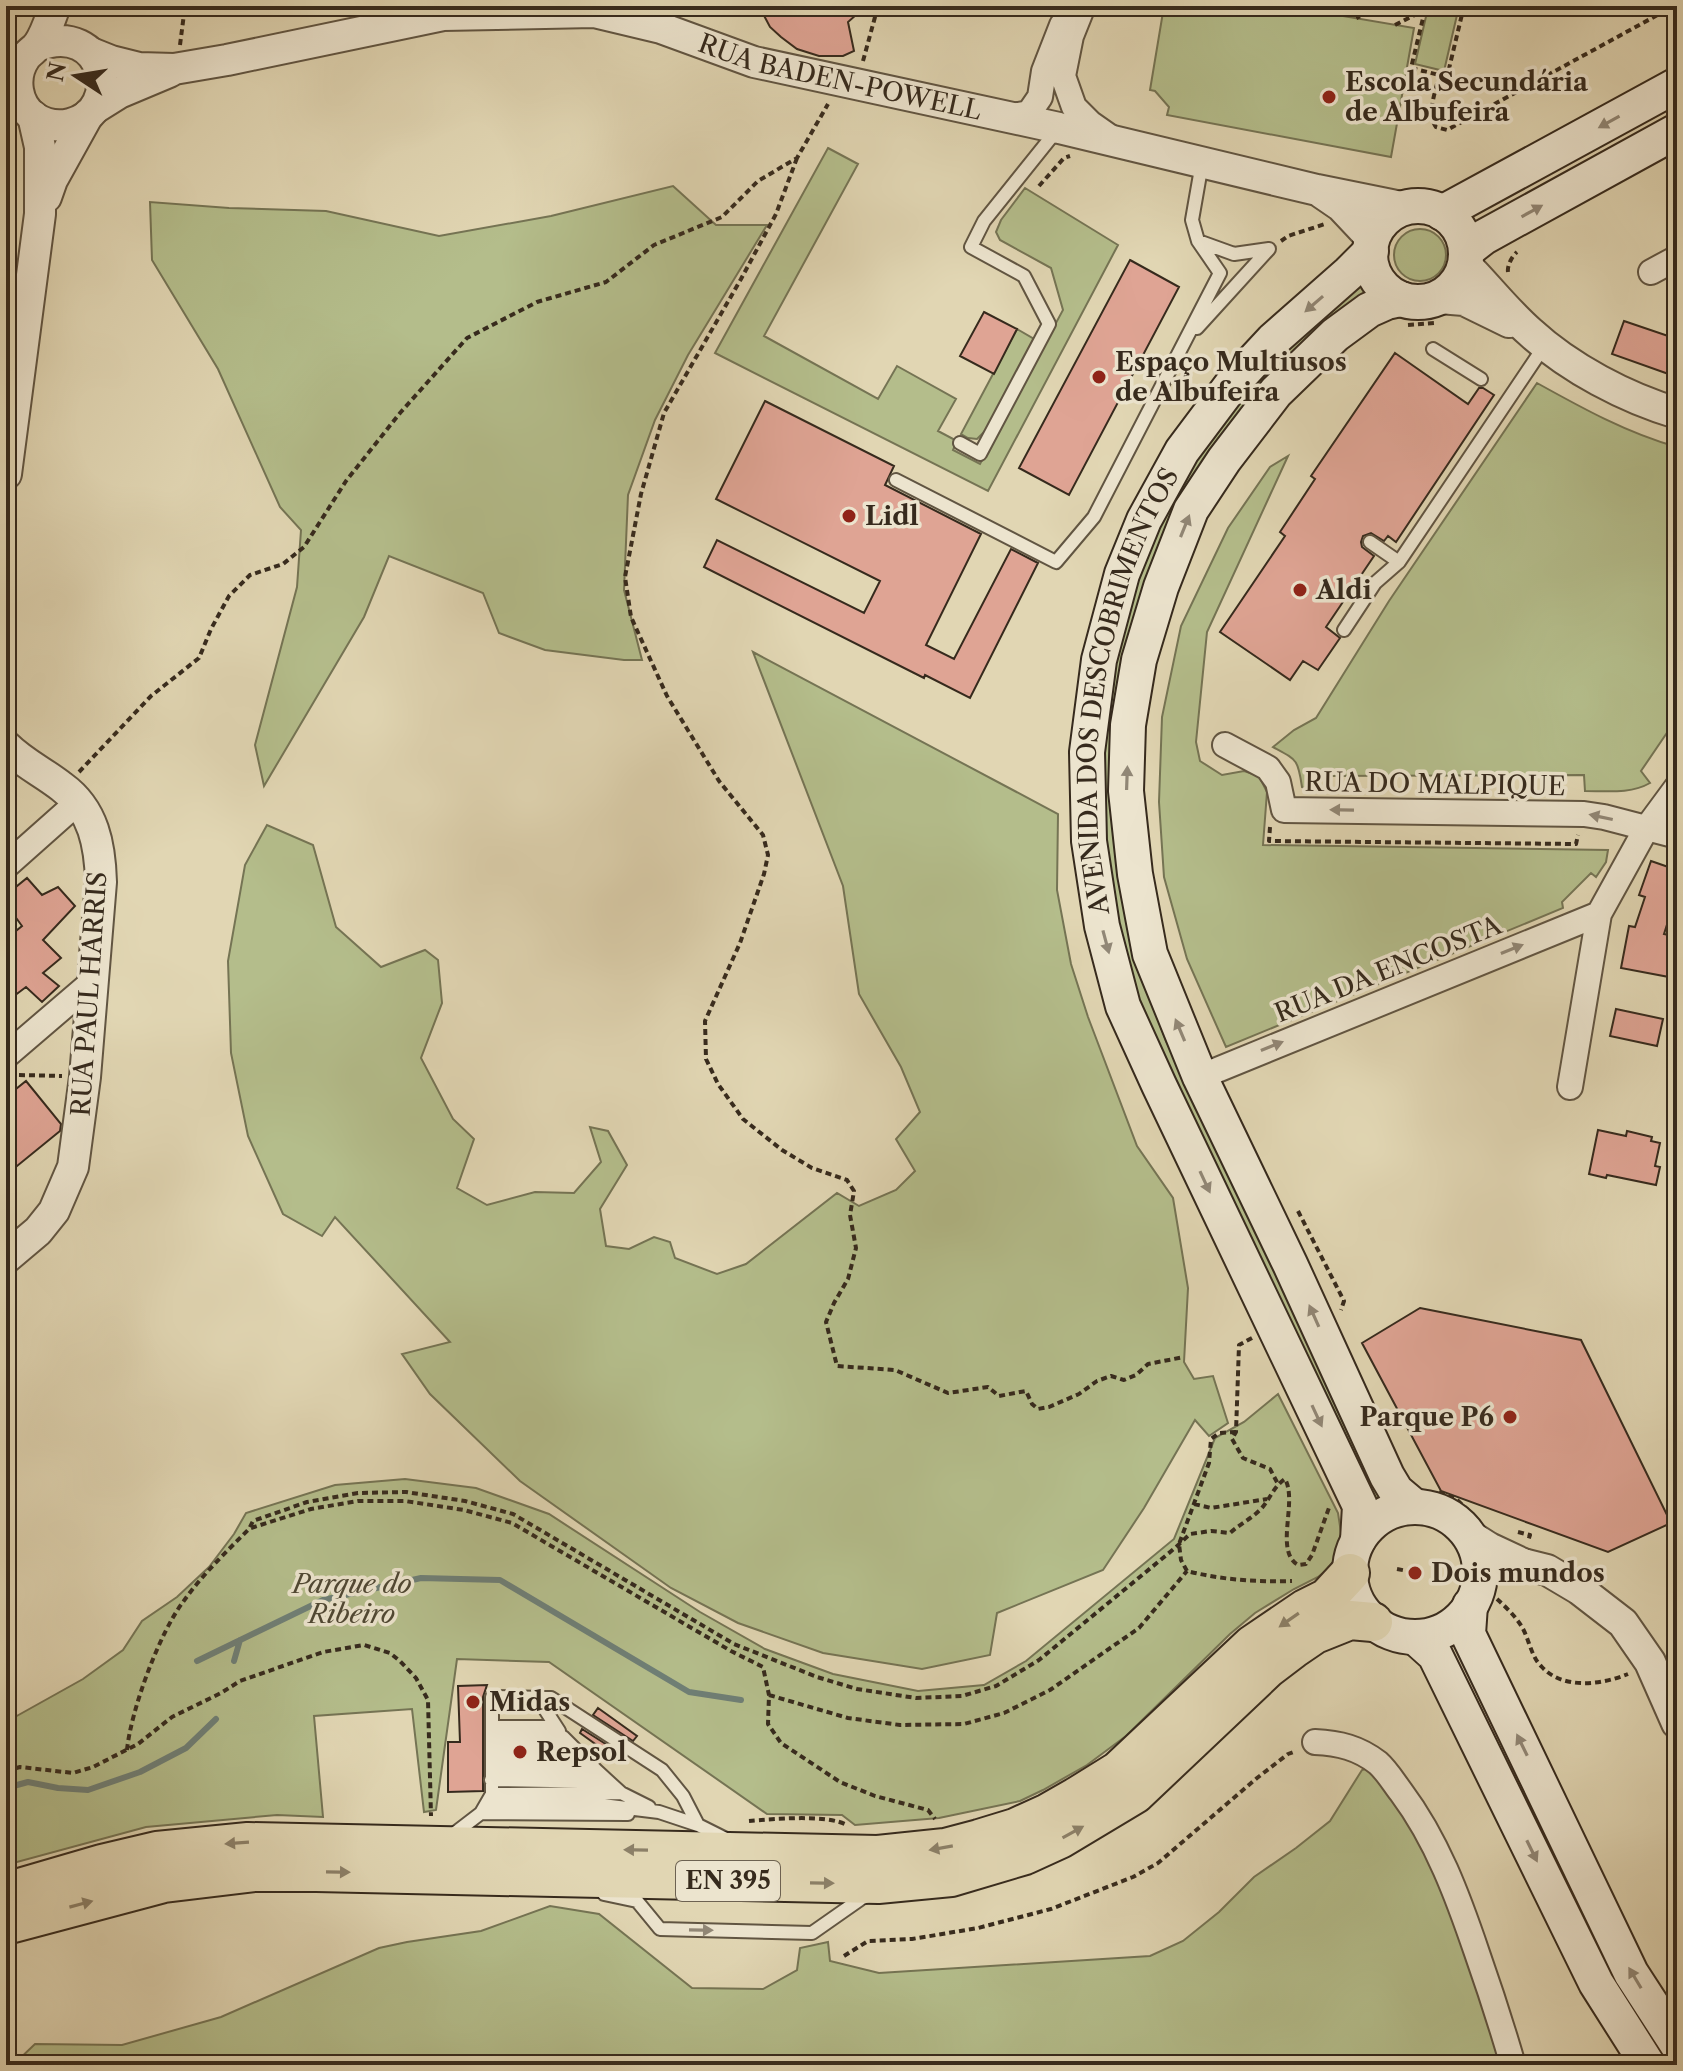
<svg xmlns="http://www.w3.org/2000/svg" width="1683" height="2071" font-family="'Libre Caslon Text',serif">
  <rect width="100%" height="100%" fill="#e1d6b3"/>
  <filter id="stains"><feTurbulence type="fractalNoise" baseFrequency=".0025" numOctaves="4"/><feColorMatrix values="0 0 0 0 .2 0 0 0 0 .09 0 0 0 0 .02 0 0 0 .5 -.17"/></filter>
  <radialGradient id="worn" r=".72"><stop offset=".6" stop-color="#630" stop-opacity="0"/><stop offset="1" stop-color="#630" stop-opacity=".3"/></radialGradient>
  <path fill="#b4bd8b" stroke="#757454" stroke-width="2" d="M1164,6H1284L1414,28L1391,157L1167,115L1169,107L1155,91L1150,90Z
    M1428,8L1457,15L1444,71L1415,64Z
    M828,148L858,164L764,336L878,399L897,366L956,399L938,431L957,441L953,450L980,464L1063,310L1051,268L1000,240L996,232L1001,220L1025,188L1118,245L988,491L715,353Z
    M673,186L716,225H767L688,355L655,420L628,495L624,590L642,660H624L545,650L499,633L483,593L389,556L364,617L264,786L255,745L297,587L301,530L280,507L218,369L152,260L150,202L229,208L326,211L439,236L551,216Z
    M1394 255a26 26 0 1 1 52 0a26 26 0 1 1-52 0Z
    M1365,281L1371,293L1171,521L1146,579L1129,638L1147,990L1166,1041L1387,1503L1374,1508L1155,1047L1121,951L1101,832V735L1107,689L1134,574L1184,470L1249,383Z
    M1017,329L1034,339L987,429L977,439L968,438L961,434Z
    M1537,383C1582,408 1627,433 1677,447V718L1641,771L1650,783C1631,794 1607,791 1585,791L1584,775L1315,776L1311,792L1302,787C1298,759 1297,760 1273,747L1294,730L1316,718L1389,601Z
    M1288,456L1207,632L1196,742L1200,761L1222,775L1244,771L1259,776L1267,792L1263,845L1608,850L1606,862L1596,877L1591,873L1562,902L1563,908L1226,1047L1187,959L1164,877L1159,802L1162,717L1181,626L1228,528L1270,467Z
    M753,652L1058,814L1057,890L1071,964L1088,1017L1137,1146L1173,1198L1188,1288L1184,1362L1194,1379L1213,1376L1228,1423L1209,1436L1195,1420L1144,1508L1103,1570L997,1613L990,1655L922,1669L823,1653L738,1623L671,1588L520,1481L430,1394L402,1354L450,1342L335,1217L322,1236L283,1214L248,1136L231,1053L228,961L245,865L267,825L313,845L336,927L381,967L425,950L438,960L442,1003L421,1058L453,1119L474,1139L457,1188L487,1205L535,1192L574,1193L601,1162L590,1127L608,1131L627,1165L600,1209L606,1246L629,1249L654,1237L670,1242L675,1258L717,1274L746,1264L837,1193L859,1206L896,1190L915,1171L896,1139L920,1112L901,1067L859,994L843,886Z
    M1278,1394L1338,1513L1342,1539L1340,1553L1328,1569L1318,1577L1294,1589L1255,1613L1230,1634L1126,1736L1087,1765L1043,1790L1020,1801L939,1818L855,1825L842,1815L767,1814L549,1662L457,1659L436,1810L424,1812L412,1709L314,1716L323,1817L277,1815L146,1827L6,1865V1722L83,1679L123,1650L142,1621L177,1597L209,1567L234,1534L246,1513L335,1485L405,1479L476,1488L549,1514L700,1612L765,1649L833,1674L918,1691L984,1685L1026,1661L1174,1539L1215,1438L1244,1422Z
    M1380,1765L1406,1798L1513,2065H13L35,2044L122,2045L221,2017L379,1948L407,1942L481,1931L550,1906L599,1914L692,1988L763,1989L797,1970L800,1948L828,1942L830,1961L879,1973L1150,1956L1183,1941L1219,1912L1254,1877L1296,1848L1330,1821L1362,1770Z"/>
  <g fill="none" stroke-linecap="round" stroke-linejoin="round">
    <path stroke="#6f7f76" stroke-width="6" d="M197,1661L323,1600L421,1578L500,1580L689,1692L741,1700
      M234,1661L240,1640
      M6,1788L28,1782L58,1788L88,1790L140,1772L186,1748L216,1719"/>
  </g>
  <path fill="#dfa494" stroke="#362a1d" stroke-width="2" d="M759,6H866L848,22L854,51L843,56H819L797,49L781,37L770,27Z
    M1130,260L1179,287L1069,495L1019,468Z
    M984,312L1017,329L994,374L960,356Z
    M1624,321L1677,339V377L1612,354Z
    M1395,353L1468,404L1479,388H1483L1494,395L1396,542L1388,536L1384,541L1371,533L1363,536L1361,542L1362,547L1374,556L1326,627L1340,638L1318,670L1303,661L1290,680L1220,632L1285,536L1280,532L1315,479L1311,476Z
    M765,401L894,466L885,485L981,534L926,645L954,659L1011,549L1038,563L970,698L925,675L924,678L704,567L717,540L864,613L880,581L716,499Z
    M1651,861L1677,870V893L1664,934L1677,937L1669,977L1621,968L1629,926L1635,927L1645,897L1639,895Z
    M27,878L42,895L58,887L75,906L43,940L61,958L43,973L59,986L42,1002L26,987L6,1002V939L22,926L6,904V895Z
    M1616,1009L1663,1019L1657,1046L1610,1036Z
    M26,1081L61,1124L60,1131L6,1175V1097Z
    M1598,1130L1626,1136L1627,1131L1652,1137L1651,1141L1660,1143L1655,1166L1660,1167L1656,1185L1607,1175L1606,1178L1589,1174Z
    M1420,1308L1581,1340L1671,1523L1608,1552L1441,1491L1362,1343Z
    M487,1685L483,1697V1791L448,1792V1742H460L458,1686Z
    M598,1708L637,1736L633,1741L593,1715Z
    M582,1729L623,1755L619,1761L580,1733Z"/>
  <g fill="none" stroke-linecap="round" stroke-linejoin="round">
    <defs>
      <path id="service" d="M1197,328L1269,249L1234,254L1198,241
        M1433,349L1481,379
        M960,443L980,454L1049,324L1024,276L971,247L984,221L1057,130
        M896,480L1056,562L1094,517L1220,273L1198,241L1192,220L1202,163
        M1370,542L1399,562
        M1344,630L1375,583L1399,562L1545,345
        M537,1697L559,1731
        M492,1727H556
        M492,1737H563L585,1759
        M492,1747L574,1749
        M492,1756L585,1759L597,1771
        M492,1768L597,1771L621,1793
        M491,1780L608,1782
        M492,1794L621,1793L649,1807
        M482,1812L497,1803L594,1804L659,1812L698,1825
        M482,1813L628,1814
        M451,1836L481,1813L492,1794V1697L551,1698L662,1770L683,1796L698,1825L726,1839
        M604,1894L637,1901L660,1929L812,1933L862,1898L868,1896"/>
      <path id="minor" d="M1083,6L1071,36L1063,76L1074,107L1090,123L1110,137
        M661,28L664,6
        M1007,117L1029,113L1040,97L1044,71L1062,25
        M1651,272L1677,258
        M1225,745L1268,768L1278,782L1284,810L1584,814L1604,817L1677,836
        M6,866L78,802
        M6,1056L91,983
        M1200,1077L1599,914
        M1570,1087L1599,914L1646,829L1677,787
        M1315,1742C1339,1743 1359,1748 1378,1763C1387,1771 1394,1783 1401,1792C1437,1840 1458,1897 1477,1953C1490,1990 1502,2027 1513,2065"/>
      <g id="tertiary">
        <path d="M37,46C106,19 125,111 70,124C58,127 46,125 35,118C16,105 12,77 25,58C28,53 34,50 38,45C46,34 50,19 55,6"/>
        <path id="s1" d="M91,53L111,61L139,68L174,69L227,60L443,15L594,12L661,28L754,62L1059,128L1317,190L1406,208"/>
        <path d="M95,108L119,93L169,72"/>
        <path d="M1322,193L1341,206L1373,240"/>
        <path d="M46,197L52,180L88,115"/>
        <path d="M1465,264C1487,286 1506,311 1530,332C1569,368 1626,398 1677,413"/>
        <path d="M1439,298L1464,300L1509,322"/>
        <path d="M6,474L40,214V147L33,116"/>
        <path d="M6,746C23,763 43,772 62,787C94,810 100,846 101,882L85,1077L73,1167L54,1211L38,1231L6,1258"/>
        <path d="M1467,1534L1489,1548L1523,1564L1547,1570L1579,1589L1623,1623L1650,1662L1677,1723"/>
        <path d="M1479,1578C1496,1564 1501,1564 1523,1564"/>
      </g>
      <g id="secondary">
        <circle cx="1418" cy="254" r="48"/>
        <path d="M1442,213L1677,85"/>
        <path d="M1466,251L1484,237L1677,131"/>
        <path d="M1401,299L1387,302L1369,310L1335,335L1276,392L1224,460L1191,510L1161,587L1139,660L1128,725L1126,791L1135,874L1150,954L1200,1077L1290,1264L1387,1476L1396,1491L1415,1507"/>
        <circle cx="1415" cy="1572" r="65"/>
        <path id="s2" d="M1358,1540L1360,1506L1159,1085L1123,1006L1102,926L1089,841L1087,752L1099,660L1122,574L1144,520L1182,451L1233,383L1273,340L1349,273L1371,251"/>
        <path d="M1470,1605L1468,1634L1631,1973L1677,2044"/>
        <path d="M1415,1637L1435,1655L1596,1983L1648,2065"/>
      </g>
      <path id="primary" d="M6,1892L102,1864L157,1851L248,1842L878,1855L945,1848L979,1839L1015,1828L1048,1813L1076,1797L1118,1771L1252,1645L1305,1609L1327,1598L1350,1573
        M6,1925L164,1883L254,1872H316L878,1884L951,1877L1025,1855L1060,1839L1135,1794L1268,1668L1293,1649L1315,1634L1350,1620L1373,1622"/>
    </defs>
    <use href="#service" stroke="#615542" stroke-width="16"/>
    <use href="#minor" stroke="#615542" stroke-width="28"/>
    <use href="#tertiary" stroke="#615542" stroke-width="34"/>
    <use href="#secondary" stroke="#362a1d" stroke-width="38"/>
    <use href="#primary" stroke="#362a1d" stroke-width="42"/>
    <path stroke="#362a1d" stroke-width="4" stroke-dasharray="6 4" stroke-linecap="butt" d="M701,6L706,16
      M1032,6L1048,9
      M1352,6L1359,19
      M1464,6L1447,77L1439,75C1436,92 1426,113 1436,127L1447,130L1674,6
      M1425,10L1411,68L1439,75
      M1395,25L1432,6
      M180,45L185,6
      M863,61L878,6
      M797,158L776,214L741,279L664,413L641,494L625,577L631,617L667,696L719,781L763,835L768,855L764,874L740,943L705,1021L706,1059L718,1084L743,1119L782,1150L812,1168L847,1180L854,1191L850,1215L856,1248L848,1279L834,1303L826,1322L837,1366L895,1370L948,1393L988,1387L999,1396L1026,1391L1032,1404L1038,1409L1049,1407L1079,1394L1097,1381L1111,1376L1124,1380L1136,1375L1148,1364L1184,1357
      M1039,186L1064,158L1070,156
      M1281,241L1288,236L1325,224
      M1508,272C1507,266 1512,256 1517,252
      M1408,325L1435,323
      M79,772L151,696L199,658L211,629L229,596L250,575L283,564L304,547L346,481L400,413L467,338L537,302L606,282L654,245L722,217L758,181L797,158L828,104
      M1270,827L1269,841L1576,844L1578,835
      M19,1075L62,1076
      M1298,1211L1344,1301L1341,1310
      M1252,1338L1239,1345L1236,1432L1232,1439L1243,1458L1270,1469L1278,1484
      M1236,1432L1219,1433L1211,1439L1209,1463L1179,1544L1181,1560L1187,1571C1222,1580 1256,1582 1292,1581
      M1439,1492L1456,1499L1468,1510
      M1439,1500L1459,1511
      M1194,1504L1211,1508L1267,1499
      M251,1528L311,1509L358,1501H405L464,1510L512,1523L731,1651L763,1667L769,1695L768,1724L781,1743L840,1782L875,1796L928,1810L935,1819
      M1518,1532L1530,1535L1528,1541
      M1397,1569L1424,1574
      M1497,1599C1506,1607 1516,1617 1522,1627C1529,1639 1531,1656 1541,1666C1562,1690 1601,1685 1628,1674
      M769,1695L848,1718L900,1725L964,1724L1004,1713L1050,1690L1139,1628L1187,1571
      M127,1750C131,1710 159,1634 183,1602C202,1575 226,1552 249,1529L253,1521L307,1502L358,1493L406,1492L465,1501L513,1514L734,1644L817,1677L857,1689L916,1698L962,1696L996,1686L1039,1660L1175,1548L1190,1534L1211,1531L1230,1533C1240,1524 1251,1519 1261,1509C1270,1499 1274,1486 1285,1479C1298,1502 1274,1551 1298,1565L1306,1564L1312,1555L1330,1505
      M6,1771L20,1767L73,1773L93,1767L138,1744L172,1717L221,1693L240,1681L323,1652L364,1645L390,1653L400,1661L416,1678L428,1700L431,1816
      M749,1821C773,1819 827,1814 847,1825
      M844,1956L868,1941L912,1939L978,1928L1051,1909L1133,1877L1158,1863L1257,1778L1288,1754L1296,1751"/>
    <use href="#service" stroke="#ece4ce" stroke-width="12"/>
    <use href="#minor" stroke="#ece4ce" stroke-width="24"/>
    <use href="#tertiary" stroke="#ece4ce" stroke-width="30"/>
    <use href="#secondary" stroke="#ece4ce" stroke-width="34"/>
    <use href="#primary" stroke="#e1d6b3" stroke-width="38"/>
  </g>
  <defs><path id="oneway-solid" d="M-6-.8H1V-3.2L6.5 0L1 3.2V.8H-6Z" transform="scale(2)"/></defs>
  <g fill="#918776">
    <use href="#oneway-solid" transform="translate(1609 122) rotate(151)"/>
    <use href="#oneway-solid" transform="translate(1532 211) rotate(-29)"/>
    <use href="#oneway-solid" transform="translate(1314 304) rotate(139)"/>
    <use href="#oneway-solid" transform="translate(1185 526) rotate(-68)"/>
    <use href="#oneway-solid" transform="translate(1127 778) rotate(-88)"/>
    <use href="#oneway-solid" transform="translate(1342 810) rotate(-179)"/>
    <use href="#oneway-solid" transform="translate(1601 817) rotate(-168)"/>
    <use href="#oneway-solid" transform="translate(1106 942) rotate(75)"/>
    <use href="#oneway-solid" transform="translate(1512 949) rotate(-22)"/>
    <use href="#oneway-solid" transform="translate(1180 1030) rotate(-113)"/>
    <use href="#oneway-solid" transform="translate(1272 1046) rotate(-22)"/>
    <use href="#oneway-solid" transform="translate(1205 1182) rotate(65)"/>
    <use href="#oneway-solid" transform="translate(1314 1316) rotate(-114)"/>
    <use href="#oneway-solid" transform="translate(1317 1416) rotate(65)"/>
    <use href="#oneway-solid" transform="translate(1522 1745) rotate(-116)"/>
    <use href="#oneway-solid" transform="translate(1532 1851) rotate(64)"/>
    <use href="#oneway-solid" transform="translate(701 1930) rotate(1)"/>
    <use href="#oneway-solid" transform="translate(1635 1978) rotate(-121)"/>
  </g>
  <g fill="#8c8068">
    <use href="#oneway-solid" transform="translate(1289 1620) rotate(145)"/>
    <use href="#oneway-solid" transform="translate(1073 1832) rotate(-29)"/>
    <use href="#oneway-solid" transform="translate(237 1843) rotate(176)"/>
    <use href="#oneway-solid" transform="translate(941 1848) rotate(170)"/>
    <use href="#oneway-solid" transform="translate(636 1850) rotate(-179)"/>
    <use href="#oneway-solid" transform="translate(338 1872) rotate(1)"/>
    <use href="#oneway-solid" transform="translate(822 1883) rotate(1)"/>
    <use href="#oneway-solid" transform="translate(81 1904) rotate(-15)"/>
  </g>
  <g fill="#8f2418" stroke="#ece4ce" stroke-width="3">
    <circle cx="1329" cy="97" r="8"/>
    <circle cx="1099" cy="377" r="8"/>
    <circle cx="849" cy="516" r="8"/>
    <circle cx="1300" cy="590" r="8"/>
    <circle cx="1510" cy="1417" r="8"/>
    <circle cx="1415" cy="1573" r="8"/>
    <circle cx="473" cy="1702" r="8"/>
    <circle cx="520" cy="1752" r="8"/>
  </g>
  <g text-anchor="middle" stroke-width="7" stroke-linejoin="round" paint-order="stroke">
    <rect fill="#ece4ce" stroke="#6d6252" stroke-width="2" x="676" y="1861" width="104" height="40" rx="6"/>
    <g font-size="24" font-weight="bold" fill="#362a1d">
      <text x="728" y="1889">EN 395</text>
    </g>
    <g font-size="26" fill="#362a1d" stroke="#ece4ce">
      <text dy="9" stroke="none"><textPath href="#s1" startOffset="766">RUA BADEN-POWELL</textPath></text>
      <text dy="9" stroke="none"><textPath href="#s2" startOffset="912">AVENIDA DOS DESCOBRIMENTOS</textPath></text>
      <text transform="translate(1435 784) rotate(1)" y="9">RUA DO MALPIQUE</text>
      <text transform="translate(1388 969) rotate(-22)" y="9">RUA DA ENCOSTA</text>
      <text transform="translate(89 994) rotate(-86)" y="9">RUA PAUL HARRIS</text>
    </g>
    <g font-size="26" font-weight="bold" fill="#362a1d" stroke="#ece4ce" text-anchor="start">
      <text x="1345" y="91">Escola Secundária<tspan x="1345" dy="30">de Albufeira</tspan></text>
      <text x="1115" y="371">Espaço Multiusos<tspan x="1115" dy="30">de Albufeira</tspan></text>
      <text x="865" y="525">Lidl</text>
      <text x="1316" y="599">Aldi</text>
      <text x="1494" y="1426" text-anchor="end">Parque P6</text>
      <text x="1431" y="1582">Dois mundos</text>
      <text x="489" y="1711">Midas</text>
      <text x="536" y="1761">Repsol</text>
    </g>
    <g font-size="26" font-style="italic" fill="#4f4733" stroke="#ece4ce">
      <text x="352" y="1593">Parque do<tspan x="352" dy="30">Ribeiro</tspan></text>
    </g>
  </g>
  <rect width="1683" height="2071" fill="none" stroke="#e1d6b3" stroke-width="32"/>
  <rect x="8" y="8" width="1667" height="2055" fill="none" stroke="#362a1d" stroke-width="4"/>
  <rect x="16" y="16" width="1651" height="2039" fill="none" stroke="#362a1d" stroke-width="2"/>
  <g transform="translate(76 76) rotate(282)" stroke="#ece4ce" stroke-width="6" paint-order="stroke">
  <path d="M0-6L14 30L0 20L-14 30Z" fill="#362a1d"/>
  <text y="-12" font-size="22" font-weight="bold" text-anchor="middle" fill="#362a1d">N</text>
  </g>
  <rect width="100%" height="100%" filter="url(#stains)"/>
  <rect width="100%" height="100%" fill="url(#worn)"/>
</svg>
